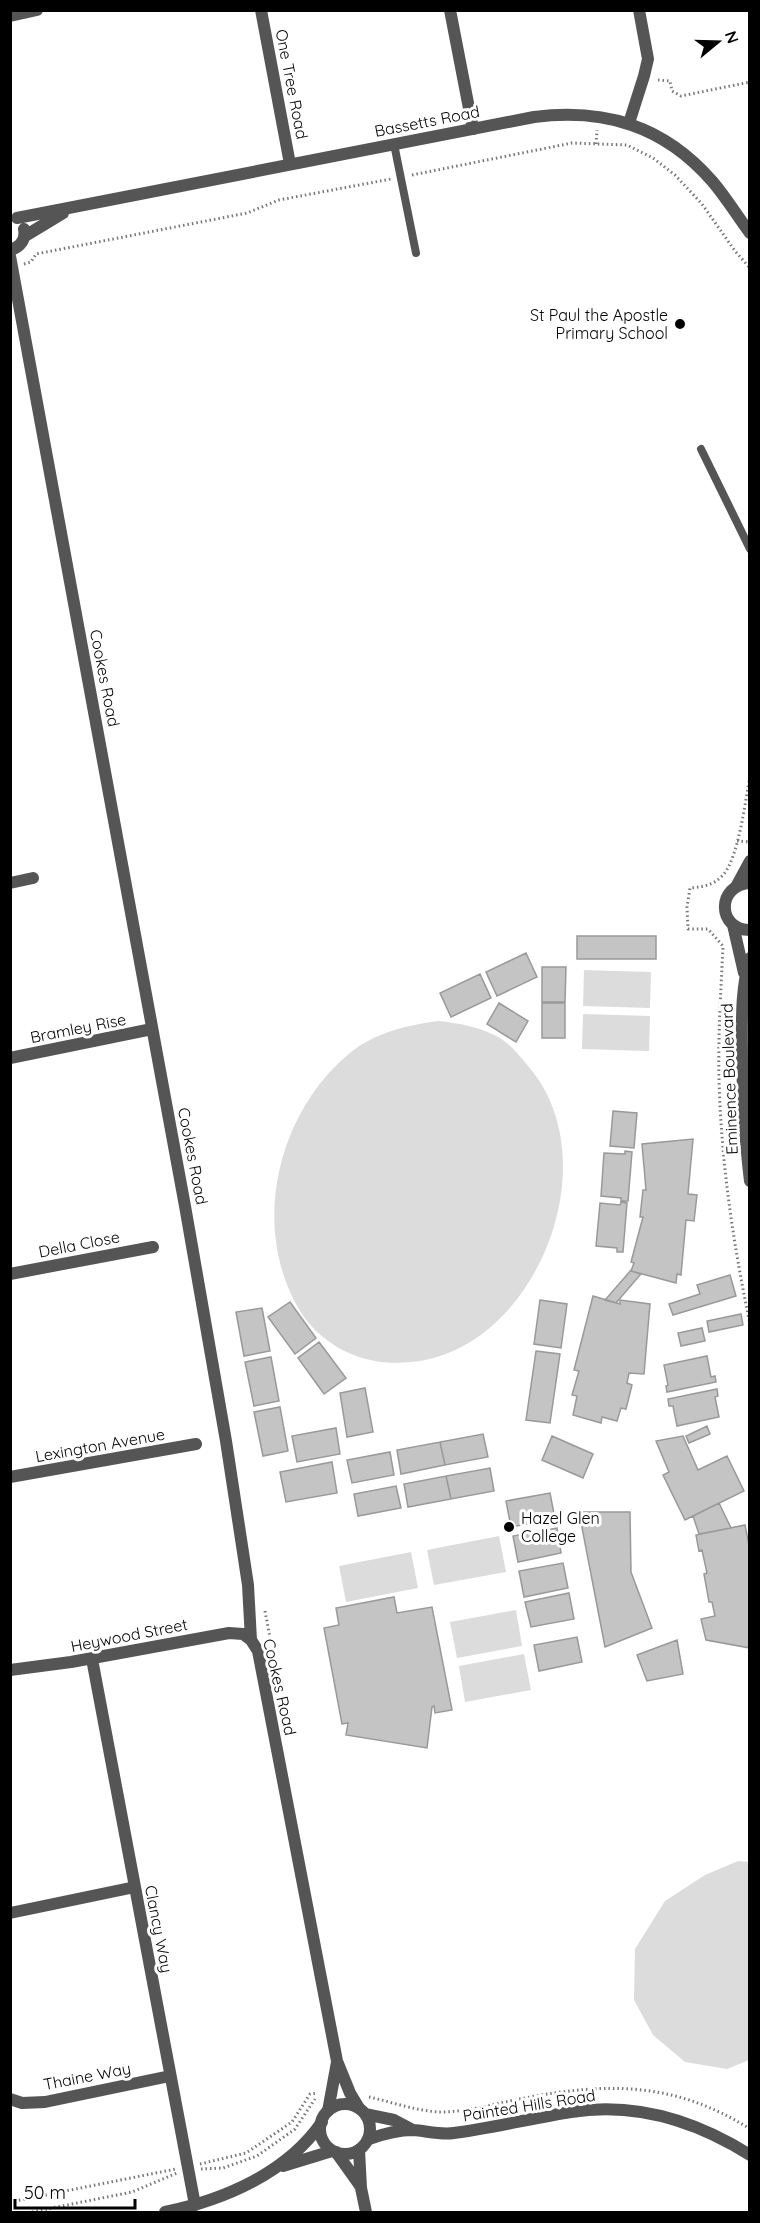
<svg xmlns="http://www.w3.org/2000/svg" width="760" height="2223" font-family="Quicksand,sans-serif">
  <rect width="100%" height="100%" fill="#fff"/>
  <path fill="#dcdcdc" d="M584,970L651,972L650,1008L583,1006Z
    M583,1014L650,1016L649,1051L582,1049Z
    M438,1021C458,1023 481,1027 500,1038C511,1045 520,1056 528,1066C611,1160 536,1351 411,1362C374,1366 341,1355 315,1330C301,1316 291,1297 285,1279C257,1201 286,1105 350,1053C374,1033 407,1025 438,1021Z
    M499,1536L506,1572L434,1585L427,1550Z
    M411,1552L418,1588L346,1602L339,1566Z
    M516,1610L522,1646L457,1658L450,1622Z
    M524,1654L531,1690L465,1702L459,1666Z
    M738,1861L749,1862V2060L727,2069L685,2062L653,2035L634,2000L635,1949L665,1901L705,1875Z"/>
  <path fill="#c4c4c4" stroke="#999" stroke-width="1.5" d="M577,936H656V959H577Z
    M526,953L537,977L497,996L486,972Z
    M542,967H566L565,1002H542Z
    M480,974L491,998L451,1017L440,993Z
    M499,1003L528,1021L516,1042L487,1024Z
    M542,1003H565V1038H542Z
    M613,1111L637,1113L634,1148L610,1146Z
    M693,1139L688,1194L697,1195L694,1221L686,1220L681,1275L677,1274L676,1283L631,1271L634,1263L631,1262L643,1217H640L643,1190H646L642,1144Z
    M625,1151L632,1152L628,1201H621V1198L601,1196L604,1153L625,1154Z
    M621,1202L627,1203L623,1252H617V1248L596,1246L600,1203L620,1205Z
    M632,1269L631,1271L641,1274L616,1303L605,1300Z
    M730,1275L736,1296L673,1315L669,1304L700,1294L697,1285Z
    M593,1296L620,1304V1300L650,1304L644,1374L629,1373L627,1383L632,1385L626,1409L621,1408L617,1421L602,1417L601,1423L573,1415L577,1396L572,1395L579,1371L574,1370Z
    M540,1300L567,1304L561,1348L534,1344Z
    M290,1302L316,1338L295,1354L268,1317Z
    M262,1308L270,1351L244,1356L236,1312Z
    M741,1314L743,1325L709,1332L707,1321Z
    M702,1328L705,1341L681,1346L678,1333Z
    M319,1342L346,1378L324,1394L298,1358Z
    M536,1351L560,1354L550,1423L526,1420Z
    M707,1356L711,1377L715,1376L716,1382L667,1392L666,1386L668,1385L664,1365Z
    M271,1357L279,1401L254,1406L245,1362Z
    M365,1388L373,1432L347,1437L340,1393Z
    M717,1389L718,1396L715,1397L719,1417L677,1426L673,1406H669L668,1399Z
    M280,1407L288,1451L263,1456L254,1412Z
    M707,1426L710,1434L689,1443L686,1436Z
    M336,1428L340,1454L297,1462L292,1436Z
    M483,1434L488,1457L445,1465L440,1442Z
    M552,1436L593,1454L583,1478L542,1460Z
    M683,1436L698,1470L727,1456L744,1491L685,1520L663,1475L669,1472L656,1441Z
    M440,1442L445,1465L401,1474L397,1450Z
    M390,1452L394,1475L352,1483L347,1460Z
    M332,1462L337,1493L286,1502L280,1472Z
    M490,1468L494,1491L451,1499L446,1476Z
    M446,1476L451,1499L408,1507L404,1484Z
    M396,1486L401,1508L358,1516L354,1494Z
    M550,1493L555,1519L511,1527L506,1501Z
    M719,1503L731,1528L699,1534L693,1516Z
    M579,1512H630L631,1572L652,1628L605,1647Z
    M745,1525L750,1550V1648L706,1640L701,1619L715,1616L712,1602H709L704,1574L707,1573L702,1550L699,1551L696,1535Z
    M557,1528L561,1553L518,1562L513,1536Z
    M563,1563L568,1588L524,1597L519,1571Z
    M569,1593L574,1619L531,1627L525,1602Z
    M394,1597L397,1613L432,1607L452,1710L435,1713L434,1706L432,1707L427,1748L346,1735L348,1723L342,1724L324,1628L339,1625L336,1608Z
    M577,1637L582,1662L539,1671L534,1645Z
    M677,1640L683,1674L647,1681L637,1655Z"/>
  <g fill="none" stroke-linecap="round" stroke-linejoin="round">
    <path stroke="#777" stroke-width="3" stroke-dasharray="1.5 3" stroke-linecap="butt" d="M658,80L670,81L672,91L681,96L750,82
      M596,144L597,130
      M412,175L572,143L627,145L653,158L675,175L702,204L735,251L750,268
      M24,264L31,262L36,254L247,213L279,200L391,179
      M750,777C745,801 739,857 723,875C714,885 703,887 690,888L687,907L688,929H708L723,946C721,990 718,1034 719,1078C721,1161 733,1243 750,1324
      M737,841L750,842
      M265,1611L271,1643
      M369,2097C392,2102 416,2111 440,2112C469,2112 497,2103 525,2098C608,2082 676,2082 750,2129
      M200,2164L246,2153L292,2122L310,2094L318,2093
      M201,2169L223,2168L257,2156L295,2129L315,2099
      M10,2202L176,2169
      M32,2212L132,2192L177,2173"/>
    <path stroke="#555" stroke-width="8" d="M394,144L416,253
      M701,449L750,549"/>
    <path stroke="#555" stroke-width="12" d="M261,10L290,164
      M450,10L473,129
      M10,16L37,10
      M629,123L644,76L648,59L639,10
      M10,256L185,1206L226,1441L248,1585L251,1640L258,1651L337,2061L350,2093L359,2108
      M10,883L33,878
      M10,1058L152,1029
      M10,1274L153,1247
      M10,1477L196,1444
      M92,1659L195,2205
      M10,1670L71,1662L229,1633L243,1634L251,1640
      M10,1913L135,1887
      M10,2099L22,2103L45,2102L170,2076
      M328,2111L337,2062
      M359,2150L361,2188L366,2212
      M336,2152L361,2187"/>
    <path stroke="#555" stroke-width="12" d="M17,218L534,117C605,108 664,126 712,181C726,197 737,216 750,233
      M25,236L63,213
      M10,250C21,247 26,239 24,229
      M750,883C716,885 717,930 750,930
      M737,885L750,861
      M733,925L744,973
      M750,958C740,991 742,1025 742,1060C743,1100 745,1140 750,1181
      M320 2129a25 25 0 1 1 50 0a25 25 0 1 1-50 0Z
      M365,2114L394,2120L413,2130
      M369,2139C383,2134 398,2130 413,2130C427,2131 440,2135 454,2133C494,2128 532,2118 571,2112C635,2102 696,2121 750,2155
      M283,2166L332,2151
      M165,2212C224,2200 287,2173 322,2122"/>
  </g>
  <g fill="#000" stroke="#fff" stroke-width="2">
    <circle cx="680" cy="324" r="6"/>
    <circle cx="509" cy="1527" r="6"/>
  </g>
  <g text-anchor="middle" stroke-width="6" stroke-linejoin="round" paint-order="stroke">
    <g font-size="16" fill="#000" stroke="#fff">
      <text transform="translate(292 84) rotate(79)" y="6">One Tree Road</text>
      <text transform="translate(427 121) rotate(-11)" y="6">Bassetts Road</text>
      <text transform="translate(105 678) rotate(79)" y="6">Cookes Road</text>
      <text transform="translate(78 1028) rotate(-11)" y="6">Bramley Rise</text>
      <text transform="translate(729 1079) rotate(-92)" y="6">Eminence Boulevard</text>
      <text transform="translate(193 1156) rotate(79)" y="6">Cookes Road</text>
      <text transform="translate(79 1244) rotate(-11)" y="6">Della Close</text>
      <text transform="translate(100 1445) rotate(-10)" y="6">Lexington Avenue</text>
      <text transform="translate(129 1635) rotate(-11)" y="6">Heywood Street</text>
      <text transform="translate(280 1687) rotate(77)" y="6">Cookes Road</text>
      <text transform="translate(159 1929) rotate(79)" y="6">Clancy Way</text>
      <text transform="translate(87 2076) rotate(-11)" y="6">Thaine Way</text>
      <text transform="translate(529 2105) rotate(-9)" y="6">Painted Hills Road</text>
    </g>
    <g font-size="16" fill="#000" stroke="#fff" text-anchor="end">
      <text x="668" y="321">St Paul the Apostle<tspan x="668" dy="18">Primary School</tspan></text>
      <text x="521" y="1524" text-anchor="start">Hazel Glen<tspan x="521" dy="18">College</tspan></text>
    </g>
  </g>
  <rect width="760" height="2223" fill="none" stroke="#000000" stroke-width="24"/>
  <g transform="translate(718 42) rotate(71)" stroke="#ffffff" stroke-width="4.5" paint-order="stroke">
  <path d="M0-4.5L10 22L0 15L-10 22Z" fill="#000000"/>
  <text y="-9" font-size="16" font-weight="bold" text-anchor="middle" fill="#000000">N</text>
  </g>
  <path d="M15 2199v9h120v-9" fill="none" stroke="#000000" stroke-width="3"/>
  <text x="24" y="2199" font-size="18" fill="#000000" stroke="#ffffff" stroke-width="4.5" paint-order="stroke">50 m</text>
</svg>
